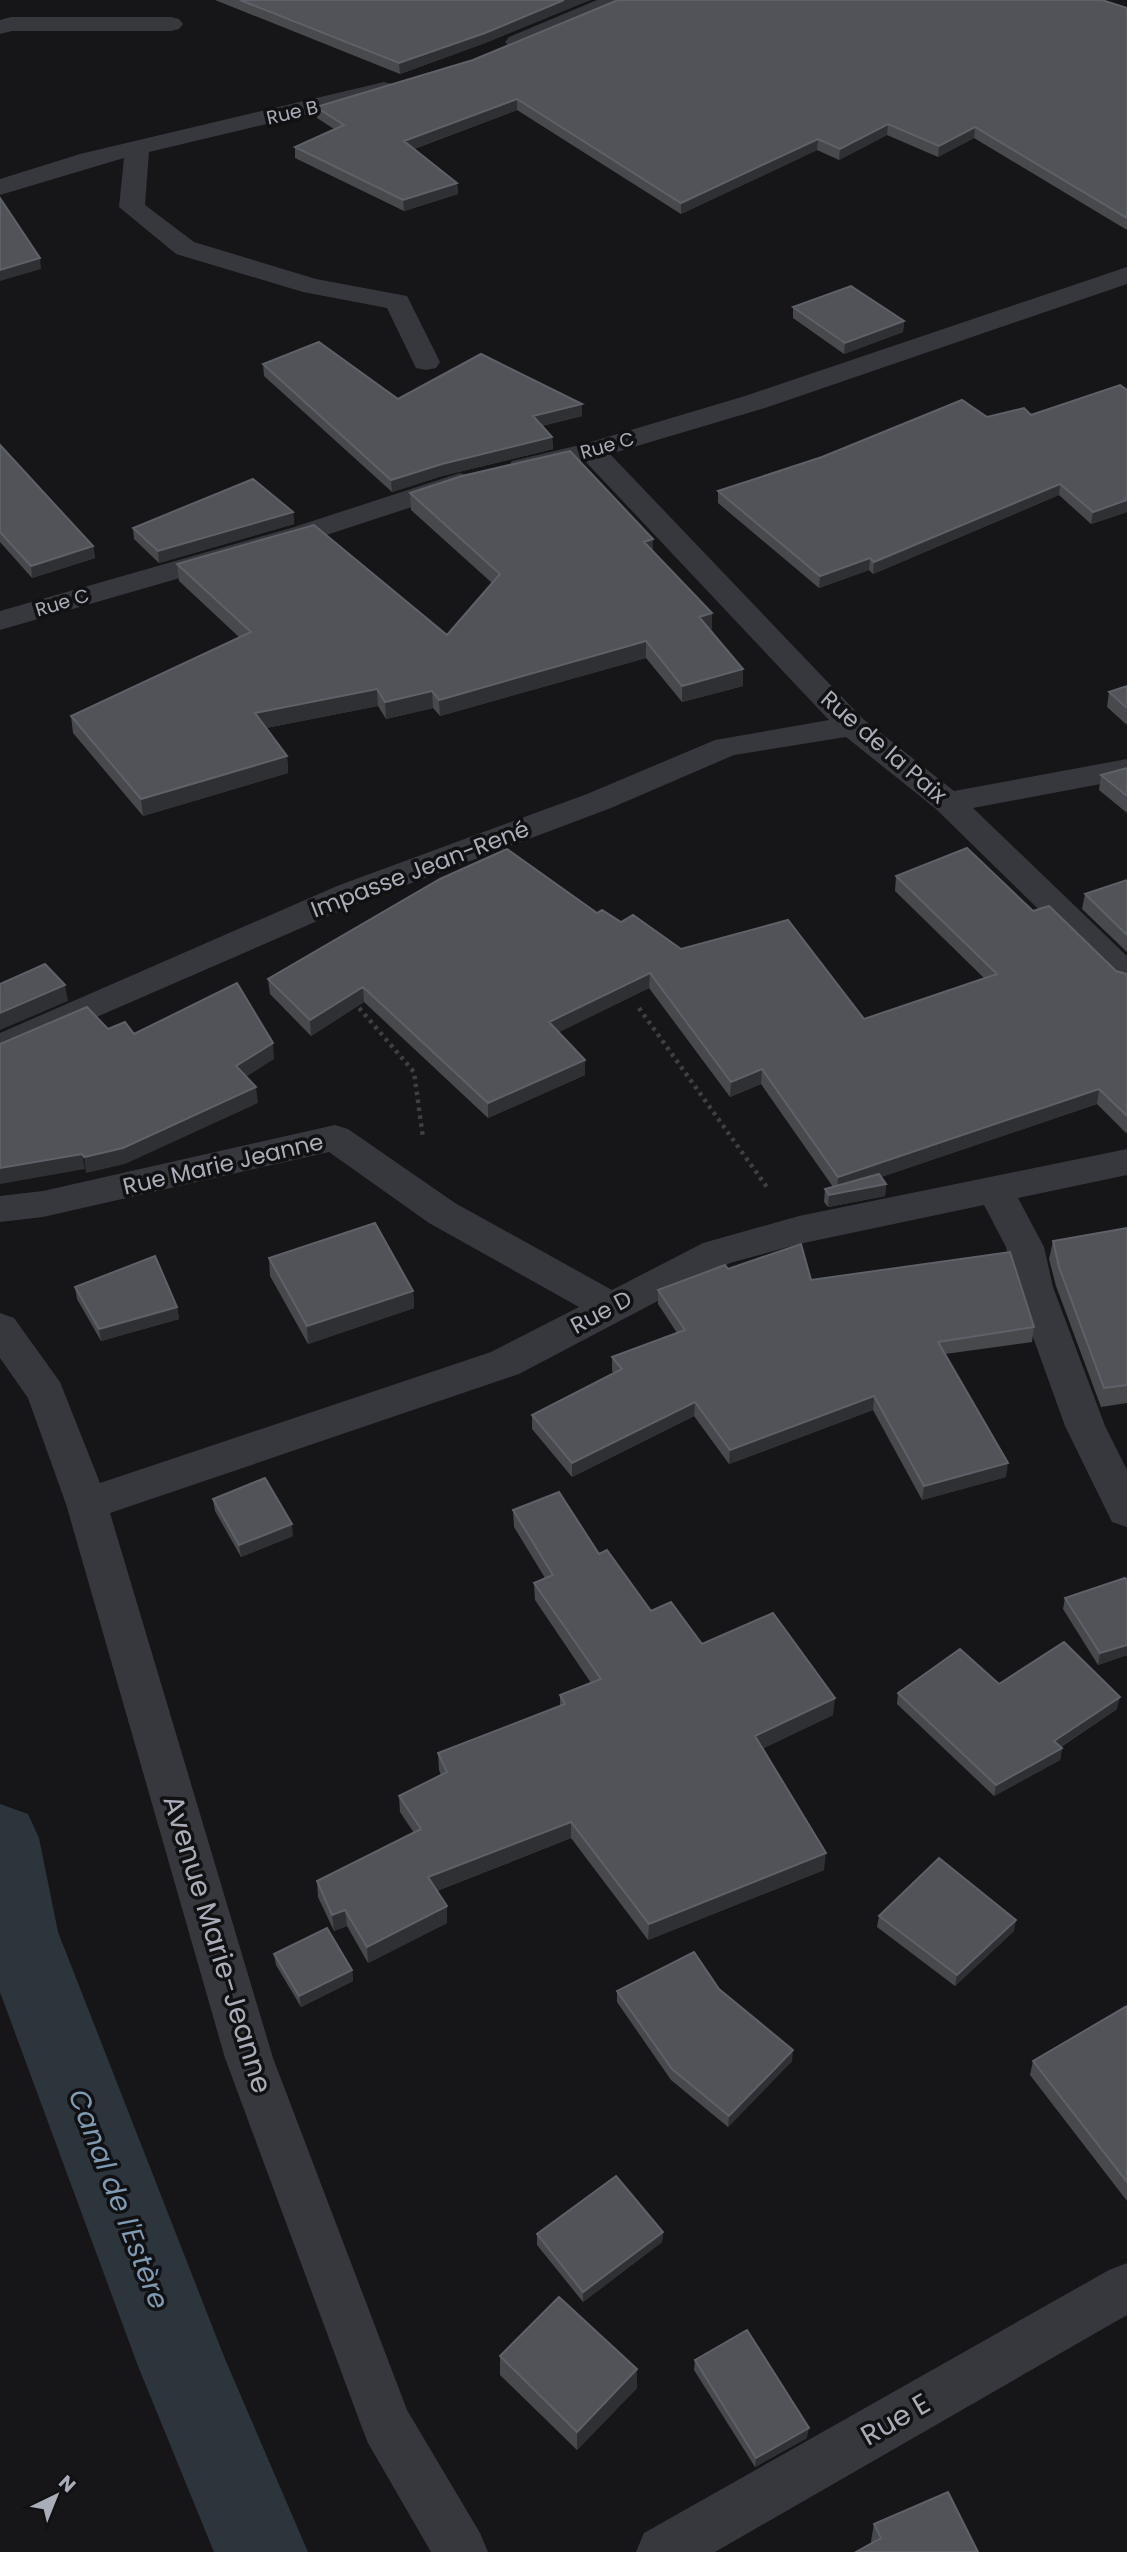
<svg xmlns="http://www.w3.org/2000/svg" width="1127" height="2552" font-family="Poppins,sans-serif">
  <rect width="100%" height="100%" fill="#161618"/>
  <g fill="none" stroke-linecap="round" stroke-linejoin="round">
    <path fill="#2c353c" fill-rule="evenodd" d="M0,1804L28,1814L39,1838L58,1932L225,2359L308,2552H214L138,2366L0,1992Z"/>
    <path stroke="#3d3f44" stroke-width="4.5" stroke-dasharray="3.5 4.5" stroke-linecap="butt" d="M354,1002L414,1072L423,1138
      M639,1008L769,1190"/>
    <path fill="#37383d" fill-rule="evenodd" d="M597,0H629L625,5L525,47H509L505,42L509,37Z
      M11,17H171L179,19L183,24L179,29L171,31H12L0,34V20Z
      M384,82L393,84L396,89L393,94L149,152L145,205L194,242L316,279L407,296L440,362L436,368L426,370L416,368L387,308L303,292L176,254L119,207L124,158L0,195V179L80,154Z
      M1127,267V284L765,408L610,454L863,719L954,791L1127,759V779L973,808L1127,956V988L1115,984L936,809L846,737L734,755L611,808L361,902L0,1059V1033L337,886L587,794L715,740L829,720L585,461L522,476L512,473L508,467L512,461L584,444L745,396Z
      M460,473L470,476L474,482L470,488L311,540L0,630V611L291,528Z
      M335,1125L348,1129L455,1203L612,1290L703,1243L799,1216L1127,1149V1175L1018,1198L1044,1247L1053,1287L1105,1426L1127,1470V1527L1112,1522L1065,1426L1015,1287L1006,1247L984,1205L799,1244L730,1263L519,1374L110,1513L273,2058L407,2410L480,2533L488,2552H431L368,2443L361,2425L225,2058L66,1504L28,1398L0,1358V1313L14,1318L60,1382L100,1483L491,1352L579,1307L429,1223L329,1152L43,1217L0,1222V1196L43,1191Z
      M1127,2263V2315L715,2552H636L644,2533L1109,2270Z"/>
  </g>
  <path fill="#47494d" d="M215,0H590L485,43L400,74Z
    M1127,8V230L974,138L938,157L887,135L839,160L817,150L681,214L517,110L414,149L457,183L458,194L404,211L295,158V147L334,129L317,118L316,107L473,60Z
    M793,307L904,321L903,332L844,354L793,318Z
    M263,364L398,399L582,416L542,426L552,437L553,449L442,476L392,492L264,376Z
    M1127,390V512L1091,524L1059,495L873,574L869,570L819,588L718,503V491L987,417L1031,415Z
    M0,445L93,546L95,558L32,578L0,542Z
    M410,493L653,551L712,629L710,630L743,686L682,702L646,658L440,716L433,708L386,719L378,706L266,728L287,756L288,773L143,816L73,733L71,716L240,638L179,581L177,564L447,635L492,583L411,510Z
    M293,512L294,524L159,563L134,539L133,528Z
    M1127,686V725L1107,707L1109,692Z
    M1127,768V813L1099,790L1101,775Z
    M896,876L1033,911L1116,971L1127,974V1134L1097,1104L881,1177L886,1184L885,1196L828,1207L824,1202L825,1189L833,1187L761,1084L730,1097L649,988L559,1032L585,1075L488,1118L364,1002L311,1036L270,994L268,979L597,913L621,922L681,949L864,1019L984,978L895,891Z
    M1127,880V952L1082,909L1085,894Z
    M1127,1228V1403L1101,1407L1056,1286L1049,1259L1053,1241Z
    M269,1258L413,1291L414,1308L308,1344L270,1276Z
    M728,1269L811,1280L1034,1327L1032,1342L945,1354L1006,1477L922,1500L873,1410L729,1464L694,1416L572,1477L532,1429V1415L614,1373L612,1371V1357L677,1333L658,1304V1290Z
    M75,1287L177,1307L179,1319L101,1341L77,1299Z
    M213,1499L293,1536L241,1557L215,1511Z
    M513,1510L599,1554L651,1611L702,1644L833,1715L763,1748L824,1870L648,1940L571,1838L437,1891L447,1906V1923L368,1963L347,1926L334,1931L318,1897L317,1881L414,1833L400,1812L399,1796L441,1775L439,1770L438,1753L560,1706V1695L591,1683L535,1600L534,1583L545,1578L514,1527Z
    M1127,1580V1655L1098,1665L1063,1609L1065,1598Z
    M999,1684L1117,1709L1061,1747L1062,1748L1060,1760L994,1796L897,1704L898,1693Z
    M879,1916L1014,1931L955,1986L877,1927Z
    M274,1954L352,1970L353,1981L301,2007L276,1965Z
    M719,1989L792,2061L728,2127L671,2080L617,2002V1991Z
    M1127,2006V2201L1030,2075L1033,2061Z
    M663,2232L662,2242L583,2302L537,2245V2234Z
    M500,2356L637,2388L577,2450L500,2375Z
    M695,2360L807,2438L755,2467L694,2370Z
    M874,2524L978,2552L872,2544L871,2541Z"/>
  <path fill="#2f3033" d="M564,0H590L485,43L400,74L399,63Z
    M517,99V110L405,152L404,141Z
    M888,124L887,135L839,160L840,149Z
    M975,127L974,138L938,157L939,146Z
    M818,139L817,150L681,214V203Z
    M457,183L458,194L404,211L403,200Z
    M40,258L41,269L0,281V270Z
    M904,321L903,332L844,354L845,343Z
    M582,404V416L533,428V416Z
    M552,437L553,449L442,476L392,492L391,480L442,464Z
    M1060,484L1059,495L873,574L874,562Z
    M1127,500V512L1091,524L1093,512Z
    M293,512L294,524L159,563L158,551Z
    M653,539V556L644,542Z
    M93,546L95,558L32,578L31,566Z
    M870,558L869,570L819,588L820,576Z
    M712,613V629L699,633V617Z
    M646,641V658L440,716L439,700Z
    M743,669V686L682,702V686Z
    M377,689L378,706L256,730L255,713Z
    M432,691L433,708L386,719L385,702Z
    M287,756L288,773L143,816L141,799Z
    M650,973L649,988L549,1037V1022Z
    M65,985L68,1001L0,1030V1013Z
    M363,987L364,1002L311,1036L310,1020Z
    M273,1043L274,1059L238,1082L236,1066Z
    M585,1060V1075L488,1118V1103Z
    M762,1069L761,1084L730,1097L731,1082Z
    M256,1087L258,1103L125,1164L86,1173L84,1157Z
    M1099,1089L1097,1104L837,1192L838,1177Z
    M82,1154L85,1169L0,1184V1168Z
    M886,1184L885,1196L828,1207L829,1195Z
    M413,1291L414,1308L308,1344L307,1326Z
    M177,1307L179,1319L101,1341L99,1329Z
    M874,1396L873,1410L729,1464L730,1450Z
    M695,1402L694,1416L572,1477V1463Z
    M1008,1463L1006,1477L922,1500L924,1486Z
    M292,1524L293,1536L241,1557L239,1545Z
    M1127,1645V1655L1098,1665L1100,1653Z
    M1120,1697L1117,1709L1051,1753L1054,1741Z
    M835,1698L833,1715L754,1753L755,1736Z
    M1062,1748L1060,1760L994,1796L996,1785Z
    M571,1822V1838L429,1894L428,1877Z
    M826,1853L824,1870L648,1940L649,1924Z
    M447,1906V1923L368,1963L367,1947Z
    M345,1910L347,1926L334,1931L332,1915Z
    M1016,1920L1014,1931L955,1986L957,1975Z
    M352,1970L353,1981L301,2007L299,1996Z
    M793,2050L792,2061L728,2127L729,2116Z
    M663,2232L662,2242L583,2302V2292Z
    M637,2369V2388L577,2450V2432Z
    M809,2428L807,2438L755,2467L756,2458Z"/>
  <path fill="#525359" stroke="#5f6168" stroke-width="2" d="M240,0H564L485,33L399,63Z
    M618,0H1102L1127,8V218L975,127L939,146L888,124L840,149L818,139L681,203L517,99L404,141L457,183L403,200L295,147L344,125L316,107L473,60Z
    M0,198L40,258L0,270Z
    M851,286L904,321L845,343L793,307Z
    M319,342L398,399L481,354L582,404L533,416L552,437L442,464L391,480L263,364Z
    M1120,385L1127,390V500L1093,512L1060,484L874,562L870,558L820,576L718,491L822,457L962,400L987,417L1024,408L1031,415Z
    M0,445L93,546L31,566L0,532Z
    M570,451L653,539L644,542L712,613L699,617L743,669L682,686L646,641L439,700L432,691L385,702L377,689L255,713L287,756L141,799L71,716L251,632L177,564L314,525L447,635L500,574L410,493L462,476Z
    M253,479L293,512L158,551L133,528Z
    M1127,686V708L1109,692Z
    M1127,768V796L1101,775Z
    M967,848L1033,911L1049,906L1116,971L1127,974V1116L1099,1089L838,1177L762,1069L731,1082L650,973L549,1022L585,1060L488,1103L363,987L310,1020L268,979L440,879L507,849L597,913L602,910L621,922L633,915L681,949L788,920L864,1019L997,974L896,876Z
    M1127,880V935L1085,894Z
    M45,964L65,985L0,1013V984Z
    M237,983L273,1043L236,1066L256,1087L123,1148L84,1157L82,1154L0,1168V1044L87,1007L108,1029L125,1022L134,1034Z
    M879,1174L886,1184L829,1195L825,1189Z
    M375,1223L413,1291L307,1326L269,1258Z
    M1127,1228V1385L1104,1388L1059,1267L1053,1241Z
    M801,1244L811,1280L1010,1252L1034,1327L938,1342L1008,1463L924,1486L874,1396L730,1450L695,1402L572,1463L532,1415L622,1369L612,1357L685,1330L658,1290L725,1265L728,1269Z
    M155,1256L177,1307L99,1329L75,1287Z
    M265,1478L292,1524L239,1545L213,1499Z
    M559,1492L599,1554L607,1550L651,1611L671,1602L702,1644L773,1613L835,1698L755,1736L826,1853L649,1924L571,1822L428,1877L447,1906L367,1947L345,1910L332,1915L317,1881L421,1829L399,1796L447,1772L438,1753L565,1704L560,1695L601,1679L534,1583L553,1575L513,1510Z
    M1125,1578L1127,1580V1645L1100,1653L1065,1598Z
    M1064,1642L1120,1697L1054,1741L1062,1748L996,1785L898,1693L960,1649L999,1684Z
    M939,1858L1016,1920L957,1975L879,1916Z
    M327,1928L352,1970L299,1996L274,1954Z
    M694,1952L719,1989L793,2050L729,2116L672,2069L617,1991Z
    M1127,2006V2182L1033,2061Z
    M616,2176L663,2232L583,2292L537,2234Z
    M559,2297L637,2369L577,2432L500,2356Z
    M747,2330L809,2428L756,2458L695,2360Z
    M948,2492L978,2552H856L881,2538L874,2524Z"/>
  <g text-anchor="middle" stroke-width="7" stroke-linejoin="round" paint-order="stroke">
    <g font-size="19" fill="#a8adb8" stroke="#111113">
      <text transform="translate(292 112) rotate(-13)" y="7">Rue B</text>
      <text transform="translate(607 445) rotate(-16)" y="7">Rue C</text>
      <text transform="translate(62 602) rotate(-17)" y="7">Rue C</text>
    </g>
    <g font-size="23" fill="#a8adb8" stroke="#111113">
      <text transform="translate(884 747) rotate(41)" y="8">Rue de la Paix</text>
      <text transform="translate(420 869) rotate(-21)" y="8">Impasse Jean-René</text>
      <text transform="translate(223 1164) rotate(-13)" y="8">Rue Marie Jeanne</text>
      <text transform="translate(601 1312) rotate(-28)" y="8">Rue D</text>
    </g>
    <g font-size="28" fill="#a8adb8" stroke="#111113">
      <text transform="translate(218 1944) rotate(73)" y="10">Avenue Marie-Jeanne</text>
      <text transform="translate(895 2419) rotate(-30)" y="10">Rue E</text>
    </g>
    <g font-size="28" font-style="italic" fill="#7f9bb3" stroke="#111113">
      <text transform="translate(119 2199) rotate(69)" y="10">Canal de l'Estère</text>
    </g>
  </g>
  <g transform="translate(56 2496) rotate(43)" stroke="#111113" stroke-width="5" paint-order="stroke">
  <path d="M0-5L12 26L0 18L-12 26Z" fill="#a8adb8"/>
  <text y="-10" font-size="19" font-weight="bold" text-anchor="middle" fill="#a8adb8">N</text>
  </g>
</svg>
